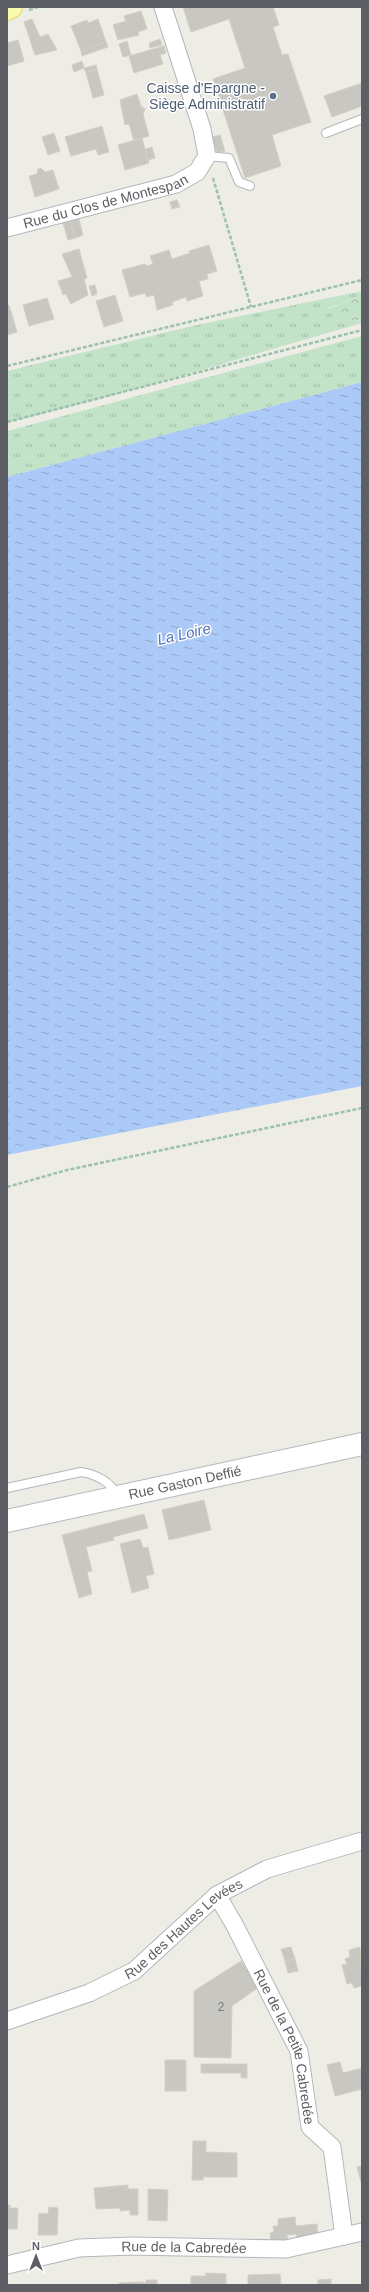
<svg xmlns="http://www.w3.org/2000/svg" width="369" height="2292" font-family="Arial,sans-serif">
  <defs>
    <pattern id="grass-tufts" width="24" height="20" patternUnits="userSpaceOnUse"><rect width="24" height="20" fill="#c3e3c8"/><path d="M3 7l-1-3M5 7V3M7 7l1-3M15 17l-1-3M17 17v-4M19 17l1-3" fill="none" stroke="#a2bba6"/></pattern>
    <pattern id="forest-crowns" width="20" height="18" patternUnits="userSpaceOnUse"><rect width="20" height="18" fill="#c3e3c8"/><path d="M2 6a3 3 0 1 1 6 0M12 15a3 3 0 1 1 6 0" fill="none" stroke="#a2bba6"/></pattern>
    <pattern id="water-ripples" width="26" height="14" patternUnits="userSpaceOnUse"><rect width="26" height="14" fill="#abcaf8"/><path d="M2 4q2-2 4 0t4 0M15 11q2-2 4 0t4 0" fill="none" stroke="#8ea7cc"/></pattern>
  </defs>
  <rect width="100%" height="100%" fill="#eeede5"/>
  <path fill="url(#grass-tufts)" d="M362,291V296L328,308L347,321L362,320V323L140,388L7,423V371L192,326Z
    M362,336V382L7,477V431Z"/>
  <path fill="url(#forest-crowns)" d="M362,296V320L347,321L328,309Z"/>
  <path fill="url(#water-ripples)" d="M362,382V1086L7,1155V477Z"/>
  <path fill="#c9c7c2" stroke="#d2d0c4" d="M183,7H273L279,25L273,27L282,55L288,54L311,122L272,135L281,166L245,178L213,79L245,68L229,19L191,32Z
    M141,11L147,29L138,32L139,35L118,40L113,25L126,21L124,16Z
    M32,19L40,37L48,34L57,50L35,55L24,22Z
    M98,19L106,42L81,51L71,26L87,20L88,23Z
    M160,39L162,45L150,48L149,43Z
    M18,40L24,61L7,66V43Z
    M127,41L131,55L123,57L119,44Z
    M106,42L108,47L82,56L81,51Z
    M164,46L166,53L160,55L163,64L134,73L129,56Z
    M82,61L84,68L74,72L72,65Z
    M96,65L97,69L86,73L84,68Z
    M97,69L104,95L93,98L86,73Z
    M362,83V106L332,117L324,96Z
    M137,94L141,106L145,109L143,114L149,136L134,141L129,124L125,125L120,100Z
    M102,126L109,152L98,155L96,149L71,156L65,137Z
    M54,133L60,151L48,155L42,137Z
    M220,135L225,151L217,153L212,137Z
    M142,138L149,163L125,170L118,145Z
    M152,147L155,158L148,160L145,149Z
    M41,168L45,172L53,170L59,189L35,197L29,176L37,174L38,169Z
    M177,200L180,207L172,209L170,202Z
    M79,219L83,235L75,238L70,221Z
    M70,221L75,238L68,240L63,223Z
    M209,245L217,271L207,274L208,279L199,281L203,296L187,301L186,297L172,302L173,305L157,310L154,295L147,297L145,293L130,297L122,270L145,264L146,266L153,264L150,256L169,250L172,259L190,253L189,251Z
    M79,249L87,278L84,279L88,295L71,304L66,294L63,295L58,281L72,277L62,254Z
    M95,285L97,294L92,296L89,286Z
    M115,295L123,321L104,327L96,301Z
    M47,298L54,319L29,326L23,305Z
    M9,305L17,332L7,335V306Z
    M204,1500L211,1530L169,1540L162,1510Z
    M144,1514L148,1528L113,1537L114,1540L86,1547L92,1571L87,1572L92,1594L79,1598L62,1535Z
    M140,1539L143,1548L148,1547L154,1574L146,1576L149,1588L132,1593L120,1544Z
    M291,1947L295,1959L285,1961L281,1949Z
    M360,1947L362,1986L354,1988L352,1983L347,1984L342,1965L347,1964L345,1959L350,1957L349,1950Z
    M295,1959L298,1971L288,1973L285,1961Z
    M241,1961L259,1987L232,2006L231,2058L194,2057V1991Z
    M165,2060H186V2091H165Z
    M340,2062L343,2073L362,2068V2089L335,2096L327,2065Z
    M201,2064H247V2078H241V2073H201Z
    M193,2141H206V2152L237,2153V2177H203V2180H192Z
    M362,2166V2182H361L357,2167Z
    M128,2185V2189H138V2215H130V2210L120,2211V2208L96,2209L94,2188Z
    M148,2189L168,2190L167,2221L148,2220Z
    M7,2205H10V2208H18L17,2229H7Z
    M49,2207L58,2208L57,2235H38L39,2213L48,2214Z
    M295,2217L296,2226L317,2224L318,2236L297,2239L296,2234L287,2235L288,2242H271L270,2233L274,2232L273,2226H278V2219Z
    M206,2273L226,2274V2285H191V2276H206Z
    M280,2274L281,2285H248V2275Z
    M331,2279V2285H318V2280Z
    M146,2280H157V2285H140V2282L146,2283Z
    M140,2282V2285H119V2283Z"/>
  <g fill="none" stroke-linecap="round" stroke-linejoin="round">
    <defs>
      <path id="lane" d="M326,133L362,119
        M207,156L229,158L239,182L250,186
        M7,1488L81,1472C95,1474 112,1482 117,1496"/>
      <g id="street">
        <path id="s1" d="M7,228L176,184L197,172L207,156L202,129L163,7"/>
        <path id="s2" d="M217,1895L234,1924L299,2051L310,2127L332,2147L344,2236"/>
        <path id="s3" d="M7,2021L89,1993L134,1971L217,1895L267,1869L362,1841"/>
        <path id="s4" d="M7,2265L79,2248L132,2246L286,2249L362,2232"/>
      </g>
      <g id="secondary">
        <path id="s5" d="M7,1521L362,1444"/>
      </g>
      <path id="primary" d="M7,9L11,7"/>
    </defs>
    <use href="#lane" stroke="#b5b6bb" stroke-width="10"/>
    <use href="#street" stroke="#b5b6bb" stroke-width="19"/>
    <use href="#secondary" stroke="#b6b8bd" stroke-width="24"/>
    <use href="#primary" stroke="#e6d666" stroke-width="24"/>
    <path stroke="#9cc1ac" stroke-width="2.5" stroke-dasharray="4 2" stroke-linecap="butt" d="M29,10L38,7
      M213,178L251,307
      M7,366L362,280
      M7,422L362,330
      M7,1187L67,1170L362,1108"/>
    <use href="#lane" stroke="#fff" stroke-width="8"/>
    <use href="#street" stroke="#fff" stroke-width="17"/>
    <use href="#secondary" stroke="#fff" stroke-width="22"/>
    <use href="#primary" stroke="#f8f8af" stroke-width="22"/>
  </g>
  <circle fill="#5c6f8a" stroke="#fff" stroke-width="1.5" cx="273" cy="96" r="4"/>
  <g text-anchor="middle" stroke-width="3" stroke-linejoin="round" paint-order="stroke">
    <g font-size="12" fill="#78797c">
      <text x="221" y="2011">2</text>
    </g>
    <g font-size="14" fill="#4e5e75" stroke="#fff" text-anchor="end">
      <text x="265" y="93">Caisse d'Epargne -<tspan x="265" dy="16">Siège Administratif</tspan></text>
    </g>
    <g font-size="14" fill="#5d5f64" stroke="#fff">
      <text dy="5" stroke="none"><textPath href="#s1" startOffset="102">Rue du Clos de Montespan</textPath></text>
      <text dy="5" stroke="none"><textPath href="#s5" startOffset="182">Rue Gaston Deffié</textPath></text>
      <text dy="5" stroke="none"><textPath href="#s3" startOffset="202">Rue des Hautes Levées</textPath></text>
      <text dy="5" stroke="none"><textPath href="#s2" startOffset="168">Rue de la Petite Cabredée</textPath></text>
      <text dy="5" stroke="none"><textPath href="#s4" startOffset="179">Rue de la Cabredée</textPath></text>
    </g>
    <g font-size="15" font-style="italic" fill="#4f72ba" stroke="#fff">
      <text transform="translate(184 634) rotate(-13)" y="5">La Loire</text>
    </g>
  </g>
  <rect width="369" height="2292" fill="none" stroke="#5d5f64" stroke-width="16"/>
  <g transform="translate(36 2256)" stroke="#ffffff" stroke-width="3" paint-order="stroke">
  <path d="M0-3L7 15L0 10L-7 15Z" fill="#5d5f64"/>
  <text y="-6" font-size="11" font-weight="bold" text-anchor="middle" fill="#5d5f64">N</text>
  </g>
</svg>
